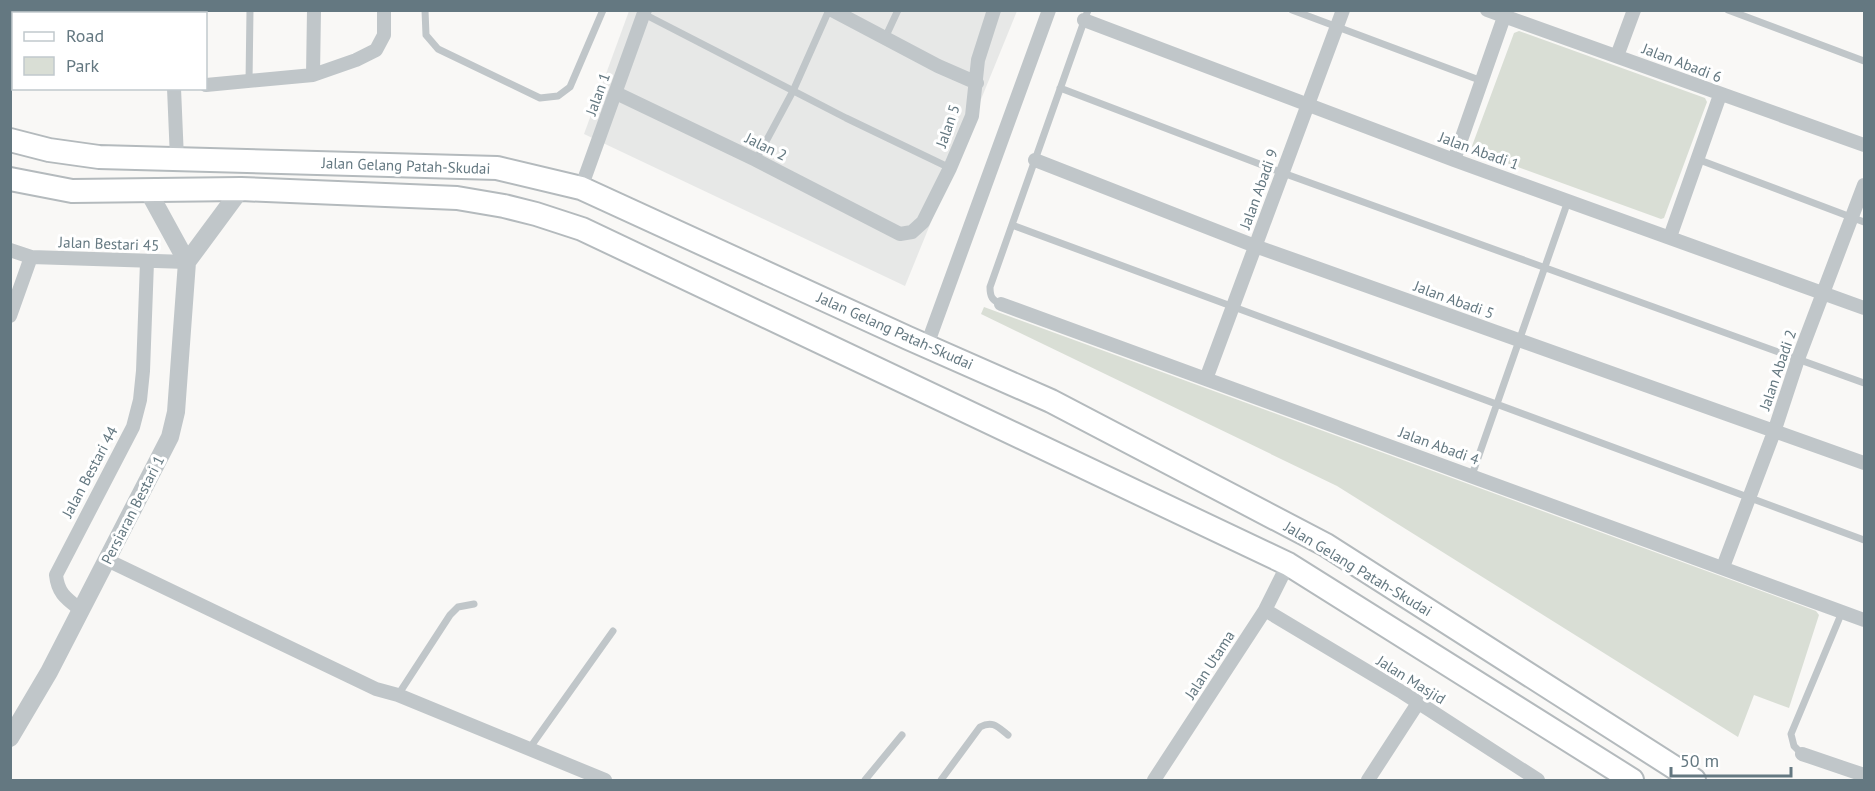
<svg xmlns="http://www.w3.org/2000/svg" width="1875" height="791" font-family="'PT Sans',sans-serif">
  <rect width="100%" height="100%" fill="#f9f8f6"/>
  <path fill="#e7e8e7" d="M629,11H1017L905,286L584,134Z"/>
  <path fill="#d9ded5" d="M1519,31L1705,98L1707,102L1664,218L1661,219L1474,151L1472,146L1514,33Z
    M984,307L1816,611L1819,615L1789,708L1754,695L1738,737L1337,486L981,314Z"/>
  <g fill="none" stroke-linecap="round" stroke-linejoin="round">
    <defs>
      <path id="primary" d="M10,140L49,150L99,157L497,168L581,188L908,338L1051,401L1326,545L1694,780
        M10,179L72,191L241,189L457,198L504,206L536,214L582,229L1288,564L1632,780"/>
    </defs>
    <use href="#primary" stroke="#b4babd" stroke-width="26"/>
    <path stroke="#c0c6c9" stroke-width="7" d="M425,10L426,35L438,49L540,98L558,96L570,87L603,10
      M1292,10L1482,81
      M1728,10L1864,61
      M103,14V10
      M644,14L846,118L950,168
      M885,38L898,10
      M249,82L250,10
      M1060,88L1283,173L1864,383
      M1697,159L1864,222
      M756,160L793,91L829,10
      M1012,225L1864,540
      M1001,304C992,300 990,297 990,287L1088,10
      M1472,475L1568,201
      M398,695L450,615L458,607L474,604
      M529,749L613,631
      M1802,754L1794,746L1791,734L1842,612
      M865,780L902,735
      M941,780L980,727C993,720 998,727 1008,735"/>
    <path stroke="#c0c6c9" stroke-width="14" d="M832,10L938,66L977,83
      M1487,10L1864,145
      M33,14V10
      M178,14V10
      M1084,20L1454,160L1864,308
      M1617,56L1634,10
      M10,57L14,58
      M313,75L314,10
      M206,85L313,75L356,60L376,50L384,35V10
      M174,88L177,159
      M616,93L756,160L900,234L912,232L923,222L950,168L972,116L978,60L994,10
      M1035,160L1255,246L1864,463
      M1454,160L1504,17
      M581,188L645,10
      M1670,237L1720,95
      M10,250L31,257L187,262
      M1001,304L1864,620
      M10,316L31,257
      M927,345L1049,10
      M1206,379L1343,10
      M107,560L376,689L398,695L605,780
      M1723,567L1774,432L1798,359L1864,185
      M81,610C67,599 58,594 56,575L133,427L140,400L143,371L147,262
      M1265,610L1402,692L1538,780
      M1802,754L1864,775
      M1154,780L1265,610L1288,564
      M1368,780L1418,703"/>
    <path stroke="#c0c6c9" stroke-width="18" d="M147,189L187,262
      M10,738L49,672L170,437L176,412L187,262L241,189"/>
    <use href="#primary" stroke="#fff" stroke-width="22"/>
  </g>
  <g text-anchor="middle" stroke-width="6" stroke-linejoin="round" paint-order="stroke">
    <g font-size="15" fill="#647881" stroke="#fff">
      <text transform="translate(1682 63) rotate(21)" y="5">Jalan Abadi 6</text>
      <text transform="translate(598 94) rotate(-70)" y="5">Jalan 1</text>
      <text transform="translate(948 126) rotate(-71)" y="5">Jalan 5</text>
      <text transform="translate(766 147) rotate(26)" y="5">Jalan 2</text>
      <text transform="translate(1479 151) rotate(20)" y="5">Jalan Abadi 1</text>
      <text transform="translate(406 166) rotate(2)" y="5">Jalan Gelang Patah-Skudai</text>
      <text transform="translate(1259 189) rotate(-70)" y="5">Jalan Abadi 9</text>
      <text transform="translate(109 244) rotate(2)" y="5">Jalan Bestari 45</text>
      <text transform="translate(1454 300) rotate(20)" y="5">Jalan Abadi 5</text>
      <text transform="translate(895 331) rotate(24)" y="5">Jalan Gelang Patah-Skudai</text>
      <text transform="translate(1778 370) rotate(-71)" y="5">Jalan Abadi 2</text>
      <text transform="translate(1439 446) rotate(20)" y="5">Jalan Abadi 4</text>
      <text transform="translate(90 472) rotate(-62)" y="5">Jalan Bestari 44</text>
      <text transform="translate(133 510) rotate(-63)" y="5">Persiaran Bestari 1</text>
      <text transform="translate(1358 569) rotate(31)" y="5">Jalan Gelang Patah-Skudai</text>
      <text transform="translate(1210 665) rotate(-57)" y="5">Jalan Utama</text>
      <text transform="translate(1411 680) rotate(32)" y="5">Jalan Masjid</text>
    </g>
  </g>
  <rect width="1875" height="791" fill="none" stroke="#647881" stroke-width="24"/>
  <rect x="12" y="12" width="195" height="78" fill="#ffffff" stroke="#c1c9cd" stroke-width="1.5"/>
  <rect x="24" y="32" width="30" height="9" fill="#ffffff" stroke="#c1c9cd" stroke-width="1.5"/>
  <text x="66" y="42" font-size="18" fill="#647881">Road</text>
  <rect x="24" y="57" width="30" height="18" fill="#d9ded5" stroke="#c1c9cd" stroke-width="1.5"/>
  <text x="66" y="72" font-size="18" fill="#647881">Park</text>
  <path d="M1671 767v9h120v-9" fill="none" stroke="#647881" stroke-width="3"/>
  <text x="1680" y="767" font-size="18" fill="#647881" stroke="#ffffff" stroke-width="4.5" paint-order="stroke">50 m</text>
</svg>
